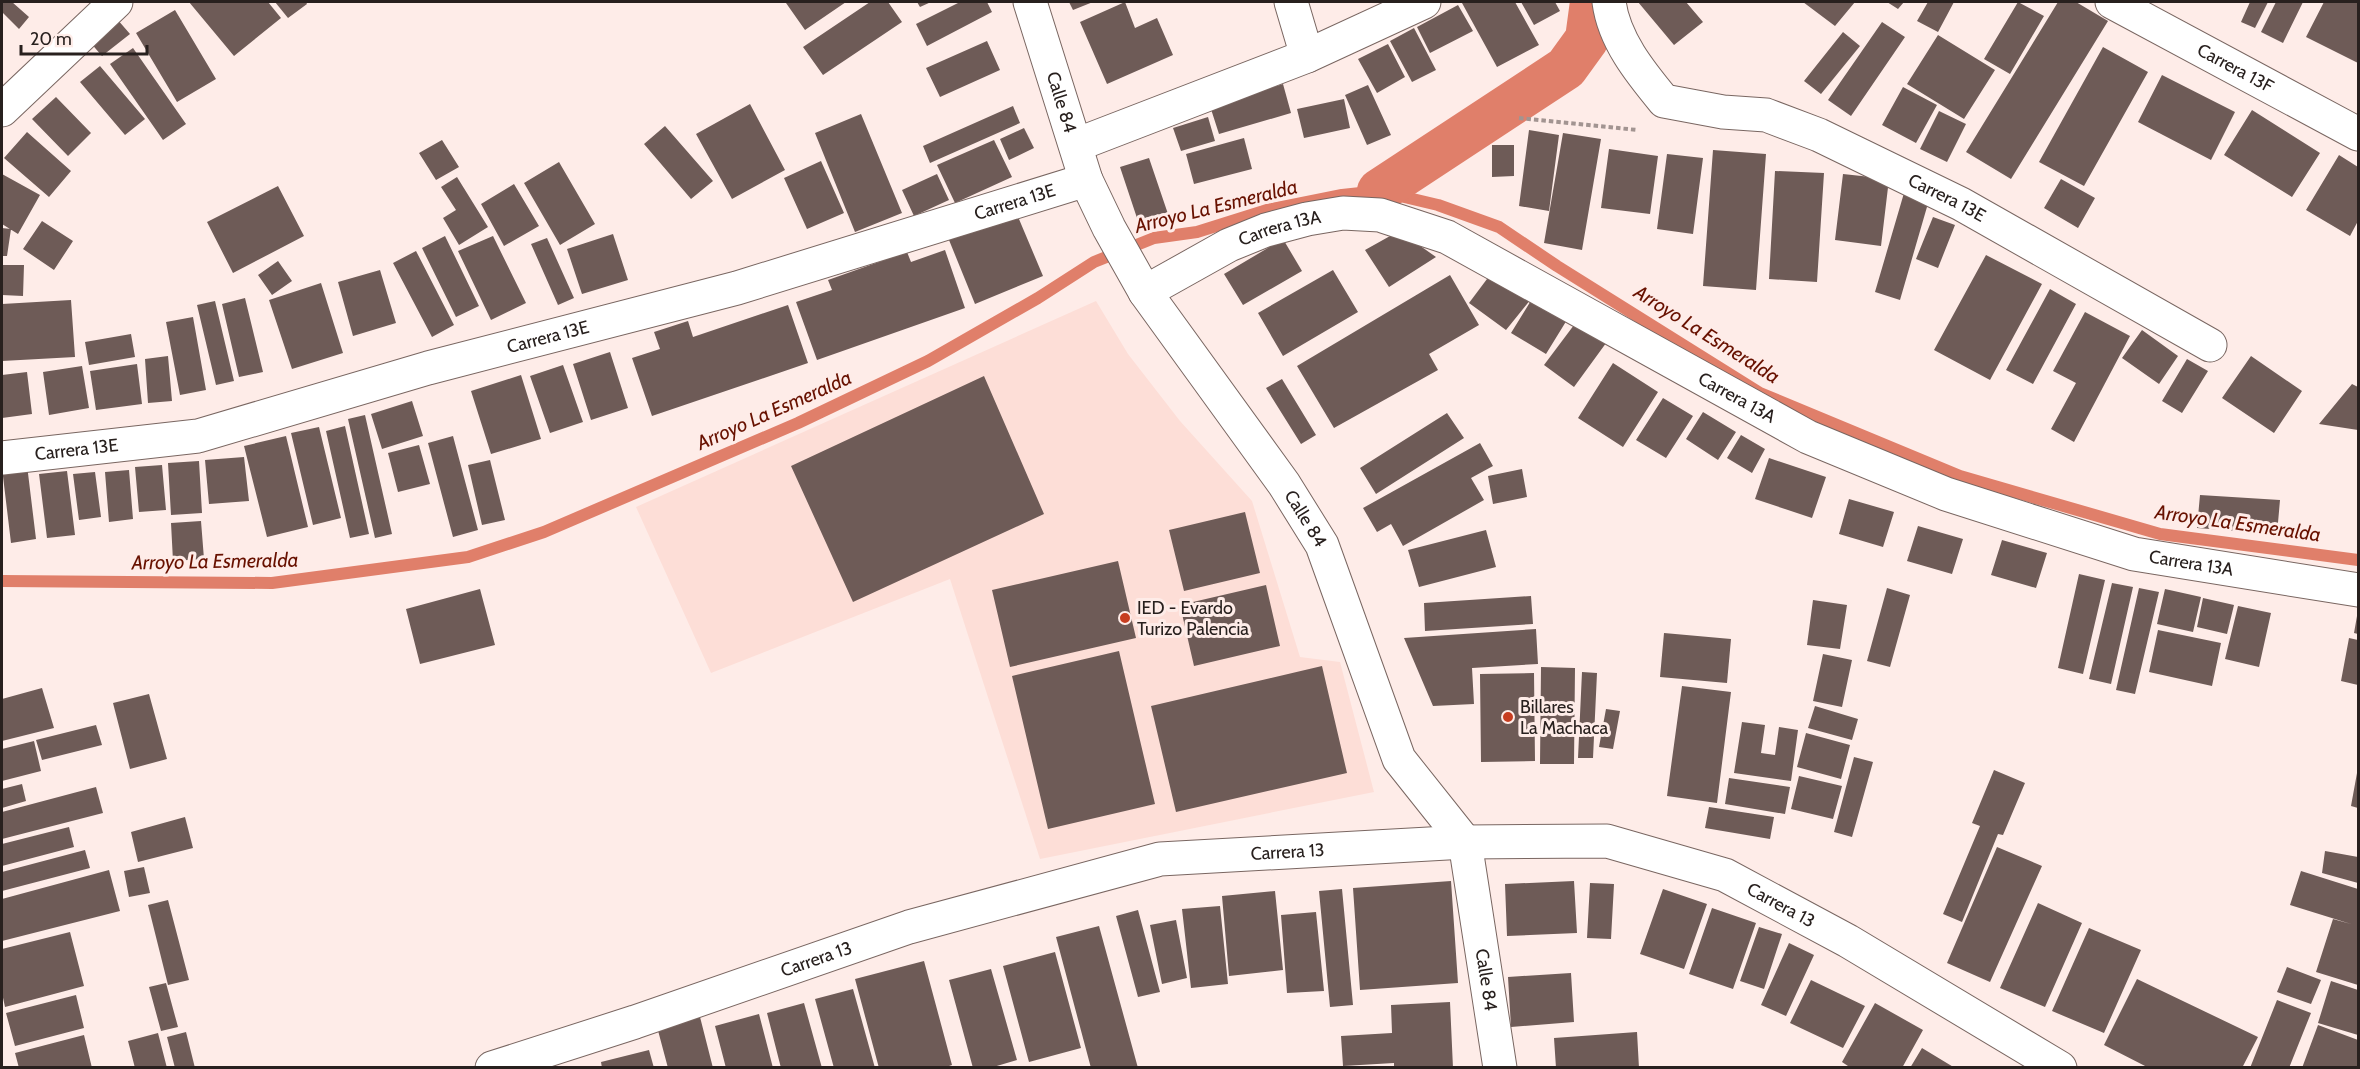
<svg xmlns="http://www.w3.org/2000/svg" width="2360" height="1069" font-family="Cabin,sans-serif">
  <rect width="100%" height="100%" fill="#feece8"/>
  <path fill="#fdded7" d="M1096,301L1128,354L1180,421L1252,501L1300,657L1340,662L1374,792L1040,859L950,579L711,673L636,507Z"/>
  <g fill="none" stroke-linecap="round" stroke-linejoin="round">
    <path stroke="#e07f6a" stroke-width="12" d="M2,581L272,583L468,557L544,532L798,423L928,361L1038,298L1094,262L1154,238L1197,232L1267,210L1342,195L1379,191L1438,205L1499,227L1557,266L1760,393L1960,476L2160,534L2358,560"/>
    <path stroke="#e07f6a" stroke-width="44" d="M1379,191L1566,68L1587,39L1592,2"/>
  </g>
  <path fill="#6e5b57" d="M2,2H12L29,17L19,29L2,12Z
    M189,2H268L281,18L234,56Z
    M275,2H306L307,4L288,18Z
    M788,2H846L805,30L786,3Z
    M870,2H888L902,22L823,75L803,47Z
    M917,2H931L920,7Z
    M960,2H987L992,12L927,46L916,24Z
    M1069,2H1093L1073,10Z
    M1125,2L1135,28L1157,18L1173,55L1107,84L1080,22Z
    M1464,2H1515L1539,45L1497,67L1462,3Z
    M1521,2H1555L1560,11L1534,25Z
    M1638,2H1686L1703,22L1674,45Z
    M1803,2H1855L1835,26Z
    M1887,2H1904L1898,9Z
    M1928,2H1954L1938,32L1917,21Z
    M2018,2L2044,16L2010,74L1984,59Z
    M2058,2H2076L2108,21L2011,179L1966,152Z
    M2250,2H2268L2255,28L2241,22Z
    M2276,2H2303L2283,43L2261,32Z
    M2324,2H2358V63L2306,37Z
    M1458,5L1473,31L1430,53L1417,27Z
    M175,10L216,79L177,102L136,33Z
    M117,19L130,34L102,56L89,41Z
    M1882,22L1905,37L1851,116L1828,100Z
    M1414,28L1436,70L1412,82L1390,41Z
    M1843,32L1860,46L1821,94L1804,81Z
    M1938,35L1995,70L1964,119L1907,84Z
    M987,41L1000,70L940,97L926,68Z
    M1388,44L1405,77L1377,93L1358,59Z
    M2103,47L2148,72L2084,186L2039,162Z
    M133,48L186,124L163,140L110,64Z
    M100,66L145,119L125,135L80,82Z
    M2162,75L2235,112L2211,160L2138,122Z
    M1283,84L1291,113L1219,134L1210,106Z
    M1368,85L1391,135L1367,145L1345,95Z
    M1903,87L1937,105L1916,143L1882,125Z
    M56,97L91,133L68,156L32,119Z
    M1344,99L1350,128L1304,138L1297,109Z
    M750,104L785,170L732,199L696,134Z
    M1013,106L1020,123L930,163L923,146Z
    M2252,110L2320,153L2292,197L2224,155Z
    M1939,111L1966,124L1947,162L1920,149Z
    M861,114L902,213L855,232L815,133Z
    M1208,117L1215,141L1181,151L1173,128Z
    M665,126L713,181L691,199L644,144Z
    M1024,128L1034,148L1009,160L1000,139Z
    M1529,130L1559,135L1549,211L1519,206Z
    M27,132L71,171L49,197L4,158Z
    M1563,133L1601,139L1582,250L1544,243Z
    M1244,138L1252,169L1194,184L1186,154Z
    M442,140L459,167L436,180L419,153Z
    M994,140L1012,177L955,203L937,165Z
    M1492,145H1514V176L1492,177Z
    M1609,149L1658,156L1650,214L1601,208Z
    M1713,150L1766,154L1756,290L1703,286Z
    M1667,154L1703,158L1693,234L1657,229Z
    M2339,155L2358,167V221L2350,236L2306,210Z
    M1149,158L1168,214L1139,224L1120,167Z
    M821,161L844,213L807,229L784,178Z
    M559,162L595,224L560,245L524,183Z
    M1775,171L1824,173L1817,282L1769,279Z
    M2,174L40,195L18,234L2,224Z
    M937,174L949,200L914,216L902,190Z
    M1843,174L1889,179L1881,246L1835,240Z
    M457,177L488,227L459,245L443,218L456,210L441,187Z
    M2061,179L2095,198L2078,228L2044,208Z
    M514,184L539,226L504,246L481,204Z
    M278,186L304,236L233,273L207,222Z
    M1904,193L1929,200L1900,300L1875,292Z
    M1016,212L1043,276L975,304L949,240Z
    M1933,217L1955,225L1938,268L1916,259Z
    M42,221L73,241L54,270L23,249Z
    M2,228L11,229L7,256H2Z
    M1399,231L1436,257L1389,287L1365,250Z
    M613,234L628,280L582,294L567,249Z
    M445,236L479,306L456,317L422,248Z
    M493,236L526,303L491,320L458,251Z
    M547,238L574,298L558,305L531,244Z
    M1283,239L1302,271L1243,305L1224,274Z
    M945,250L965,308L817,360L796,302L832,290L828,280L907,252L911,262Z
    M416,251L454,325L432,337L393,263Z
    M1986,255L2042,284L1990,380L1934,350Z
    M278,261L292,281L272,295L258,275Z
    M2,265H24L23,296L2,295Z
    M380,270L396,323L353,336L338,282Z
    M1333,270L1358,312L1283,356L1258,313Z
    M1493,271L1531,299L1506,330L1469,303Z
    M1450,275L1479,325L1429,354L1438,370L1334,428L1297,366Z
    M321,283L343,353L292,369L269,300Z
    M2050,289L2076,304L2033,384L2006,370Z
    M1535,294L1570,315L1546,354L1511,333Z
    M245,298L263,372L239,377L222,304Z
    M71,300L75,357L2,361V304Z
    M215,301L234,381L216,385L197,305Z
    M788,305L808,363L652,416L632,358L660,349L654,332L688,321L693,337Z
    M2085,312L2130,336L2074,442L2051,429L2076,383L2053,371Z
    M193,317L206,390L180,395L166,322Z
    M1580,317L1609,339L1574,387L1544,365Z
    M2142,330L2178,356L2159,384L2122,358Z
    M131,334L135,357L89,365L85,342Z
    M610,352L628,408L591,420L573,364Z
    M168,356L172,401L148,403L145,359Z
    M2251,356L2302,391L2274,433L2222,398Z
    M2187,359L2208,371L2182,413L2162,401Z
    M1613,363L1658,392L1623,447L1578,418Z
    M137,364L142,404L96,410L90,371Z
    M563,365L583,422L550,433L530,376Z
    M82,366L89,408L49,415L43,372Z
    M27,372L32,414L2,418V375Z
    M521,375L541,439L491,454L471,391Z
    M984,376L1044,514L853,602L791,466Z
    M1282,379L1316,435L1301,444L1266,388Z
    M2352,384L2358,387V430L2319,424Z
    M1663,398L1693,416L1666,458L1636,440Z
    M412,401L423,436L382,449L371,414Z
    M1703,412L1736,432L1718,460L1686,439Z
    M1447,413L1464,438L1376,494L1360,468Z
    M365,415L392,534L375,538L348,419Z
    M345,426L369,534L350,538L326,431Z
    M319,427L341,518L313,525L291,433Z
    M1741,435L1765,449L1752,473L1727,458Z
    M286,436L308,527L267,537L244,446Z
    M453,436L478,530L453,537L428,443Z
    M1480,443L1493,466L1471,478L1484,500L1403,546L1391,524L1377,532L1363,508Z
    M419,445L430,484L398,492L388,453Z
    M244,457L249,501L209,504L205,460Z
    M1769,458L1826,477L1812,518L1755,499Z
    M490,460L505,520L482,525L468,465Z
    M199,461L202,513L171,515L168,463Z
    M27,465L36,539L11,543L2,468Z
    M162,465L166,510L139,512L135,467Z
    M1522,469L1527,497L1493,504L1488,476Z
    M129,470L133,519L109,522L105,472Z
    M67,471L75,535L47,538L39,474Z
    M95,472L101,517L79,520L73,474Z
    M2200,495L2280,500L2277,534L2197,528Z
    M1849,499L1894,512L1883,547L1839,534Z
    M1245,512L1260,573L1184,591L1169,530Z
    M201,521L204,559L173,561L171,523Z
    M1918,526L1963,539L1952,574L1907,561Z
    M1486,530L1496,567L1419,587L1408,550Z
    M2002,540L2047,553L2036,588L1991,575Z
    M1118,561L1136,638L1010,667L992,590Z
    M2079,574L2105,580L2083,674L2058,668Z
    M2112,583L2133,587L2111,684L2089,679Z
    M1266,585L1280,646L1194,666L1180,605Z
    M1887,588L1910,595L1890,667L1867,661Z
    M2139,588L2159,592L2135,694L2116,690Z
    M480,589L495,645L420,664L406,609Z
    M2165,589L2201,597L2193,632L2157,624Z
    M1531,596L1533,624L1425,631L1424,603Z
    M2203,598L2234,605L2227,634L2197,627Z
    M1813,600L1847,605L1840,649L1807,645Z
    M2238,606L2271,613L2259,667L2225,659Z
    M2357,616H2358V634L2354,633Z
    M1536,629L1538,664L1472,668L1474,704L1433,706L1404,638Z
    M2158,630L2221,643L2212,686L2149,672Z
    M1664,633L1731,639L1727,683L1660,677Z
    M2349,638L2358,640V685L2341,681Z
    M1119,651L1155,804L1048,829L1012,676Z
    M1823,654L1852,660L1842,707L1813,701Z
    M1322,666L1347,773L1176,812L1151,706Z
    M1541,667L1575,668L1574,764H1540Z
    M1582,672L1597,673L1593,758H1578Z
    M1534,673L1535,761L1481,762L1480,674Z
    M1682,686L1731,692L1717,803L1667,796Z
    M42,688L54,728L2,741V699Z
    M149,694L167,759L130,769L113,703Z
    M1815,706L1858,719L1852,740L1808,728Z
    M1606,709L1620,711L1613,749L1599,747Z
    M1742,722L1765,725L1761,753L1775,755L1779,727L1798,730L1791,781L1734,773Z
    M96,725L102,745L42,760L36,740Z
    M1806,733L1850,745L1841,779L1797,767Z
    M34,741L41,771L2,781V749Z
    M1854,757L1873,762L1852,837L1834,832Z
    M1994,770L2025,783L2003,835L1998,834L1962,922L1943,914L1980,826L1972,823Z
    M2357,773H2358V808L2351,806Z
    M1799,776L1842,786L1833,819L1791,809Z
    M1729,778L1790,787L1785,814L1725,804Z
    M22,784L26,801L2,808V789Z
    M96,787L103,813L2,839V812Z
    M1709,807L1774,817L1770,839L1705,828Z
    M185,817L193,848L138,862L131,832Z
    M69,827L74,847L2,866V844Z
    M1997,847L2042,866L1990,982L1947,963Z
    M85,850L90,868L2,891V872Z
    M2325,851L2358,857V883L2322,873Z
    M144,867L150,893L129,897L124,871Z
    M109,870L120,911L2,941V899Z
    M2301,871L2358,889V985L2316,972L2333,919L2351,924L2290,905Z
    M1451,881L1458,983L1360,990L1353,888Z
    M1574,881L1577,933L1507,936L1505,884Z
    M1590,883L1614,884L1611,939L1587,938Z
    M1342,889L1353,1005L1330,1007L1319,891Z
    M1663,889L1707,904L1684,969L1640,954Z
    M1275,891L1283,970L1229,976L1222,896Z
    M168,900L189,980L168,985L148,905Z
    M2038,903L2082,923L2045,1007L2000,988Z
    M1220,906L1228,984L1191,988L1182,909Z
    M1712,908L1756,923L1733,989L1689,974Z
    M1138,910L1160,992L1138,997L1116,916Z
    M1316,912L1324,991L1287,993L1281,915Z
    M1176,920L1187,978L1162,984L1150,925Z
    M1099,926L1138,1068H1091L1056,937Z
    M1759,927L1782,934L1764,989L1740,981Z
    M2089,928L2141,950L2104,1033L2052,1011Z
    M70,932L84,986L5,1007L2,993V949Z
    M1789,943L1814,955L1786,1016L1761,1005Z
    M1055,952L1081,1048L1029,1062L1003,966Z
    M924,961L952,1065L943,1068H879L855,979Z
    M2287,967L2321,980L2311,1004L2277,992Z
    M991,969L1017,1060L990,1068H973L949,980Z
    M1571,973L1574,1022L1511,1027L1508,977Z
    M2137,979L2258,1037L2242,1068H2149L2104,1045Z
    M1811,980L1865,1006L1843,1048L1790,1023Z
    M2331,981L2358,990V1035L2318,1023Z
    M166,983L178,1027L161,1031L149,987Z
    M853,989L875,1068H834L815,999Z
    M76,995L84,1028L15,1046L6,1013Z
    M2277,1000L2311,1013L2289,1068H2250Z
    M1450,1002L1453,1068H1394V1063L1343,1066L1341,1036L1392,1033L1391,1005Z
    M804,1003L822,1068H781L767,1013Z
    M1875,1003L1923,1030L1902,1068H1851L1842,1062Z
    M699,1013L713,1068H668L656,1023Z
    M759,1014L773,1068H726L715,1026Z
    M2318,1025L2358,1040V1068H2302Z
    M186,1032L195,1068H175L167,1037Z
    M1637,1032L1639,1068H1556L1554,1038Z
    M158,1033L167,1068H135L128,1041Z
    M84,1035L92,1068H19L15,1053Z
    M1922,1048L1955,1068H1910Z
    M649,1050L654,1068H602L601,1062Z"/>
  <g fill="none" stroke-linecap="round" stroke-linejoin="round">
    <defs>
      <g id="minor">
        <path id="s1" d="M1030,2L1086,180L1109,228L1145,292L1284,484L1322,545L1399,759L1465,842L1500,1068"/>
        <path d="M1291,2L1307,56"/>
        <path id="s2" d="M1609,2C1614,40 1640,72 1664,101L1723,112L1766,115L1819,135L1961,204L2210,345"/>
        <path id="s3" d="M2112,2L2358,134"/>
        <path d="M2,110L116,2"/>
        <path d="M1076,145L1307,56L1424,2"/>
        <path id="s4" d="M1145,292L1229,245L1266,230L1307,219L1343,213L1380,215L1447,237L1808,437L1946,494L2134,554L2358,590"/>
        <path id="s5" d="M2,458L198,436L428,368L737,288L1086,180"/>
        <path id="s6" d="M492,1068L635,1022L909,927L1160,859L1465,842L1607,841L1725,875L1848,941L2060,1068"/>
      </g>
    </defs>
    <use href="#minor" stroke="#796661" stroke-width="35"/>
    <path stroke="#a29491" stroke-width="4" stroke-dasharray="4.5 3" stroke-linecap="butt" d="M1519,118L1637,130"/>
    <use href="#minor" stroke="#fff" stroke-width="33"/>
  </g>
  <g fill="#c73d20" stroke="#feece8" stroke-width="2">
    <circle cx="1125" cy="618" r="6"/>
    <circle cx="1508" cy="717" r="6"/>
  </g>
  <g text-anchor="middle" stroke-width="6" stroke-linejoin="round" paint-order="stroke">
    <g font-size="18" fill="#28201e" stroke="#feece8">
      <text dy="6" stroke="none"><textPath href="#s3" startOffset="140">Carrera 13F</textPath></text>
      <text dy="6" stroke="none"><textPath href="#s1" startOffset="105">Calle 84</textPath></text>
      <text dy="6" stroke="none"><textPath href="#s2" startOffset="417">Carrera 13E</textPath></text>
      <text dy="6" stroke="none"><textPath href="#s5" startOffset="1047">Carrera 13E</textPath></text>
      <text dy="6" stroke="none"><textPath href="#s4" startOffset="150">Carrera 13A</textPath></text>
      <text dy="6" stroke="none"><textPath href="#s5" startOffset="561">Carrera 13E</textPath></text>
      <text dy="6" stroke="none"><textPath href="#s4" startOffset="654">Carrera 13A</textPath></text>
      <text dy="6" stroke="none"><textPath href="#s5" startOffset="75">Carrera 13E</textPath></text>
      <text dy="6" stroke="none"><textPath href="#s1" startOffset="591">Calle 84</textPath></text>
      <text dy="6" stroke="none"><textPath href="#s4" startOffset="1140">Carrera 13A</textPath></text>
      <text dy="6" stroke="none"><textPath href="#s6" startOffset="828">Carrera 13</textPath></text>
      <text dy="6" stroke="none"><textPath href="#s6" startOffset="1334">Carrera 13</textPath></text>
      <text dy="6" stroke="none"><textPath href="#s6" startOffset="342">Carrera 13</textPath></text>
      <text dy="6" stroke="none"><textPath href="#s1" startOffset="1095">Calle 84</textPath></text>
    </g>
    <g font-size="18" fill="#28201e" stroke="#feece8" text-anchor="start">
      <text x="1137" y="614">IED - Evardo<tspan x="1137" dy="21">Turizo Palencia</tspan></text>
      <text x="1520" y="713">Billares<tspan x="1520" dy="21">La Machaca</tspan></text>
    </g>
    <g font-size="20" font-style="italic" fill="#681100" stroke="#feece8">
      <text transform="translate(1216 206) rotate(-14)" y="7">Arroyo La Esmeralda</text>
      <text transform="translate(1707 334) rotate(32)" y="7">Arroyo La Esmeralda</text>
      <text transform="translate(774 410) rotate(-24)" y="7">Arroyo La Esmeralda</text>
      <text transform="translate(2238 523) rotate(8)" y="7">Arroyo La Esmeralda</text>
      <text transform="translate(215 561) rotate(-1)" y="7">Arroyo La Esmeralda</text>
    </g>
  </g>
  <rect width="2360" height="1069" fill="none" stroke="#28201e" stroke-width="6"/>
  <path d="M21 45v9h126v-9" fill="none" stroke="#28201e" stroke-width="3"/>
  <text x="30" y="45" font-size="18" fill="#28201e" stroke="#feece8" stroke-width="4.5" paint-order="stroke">20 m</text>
</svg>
